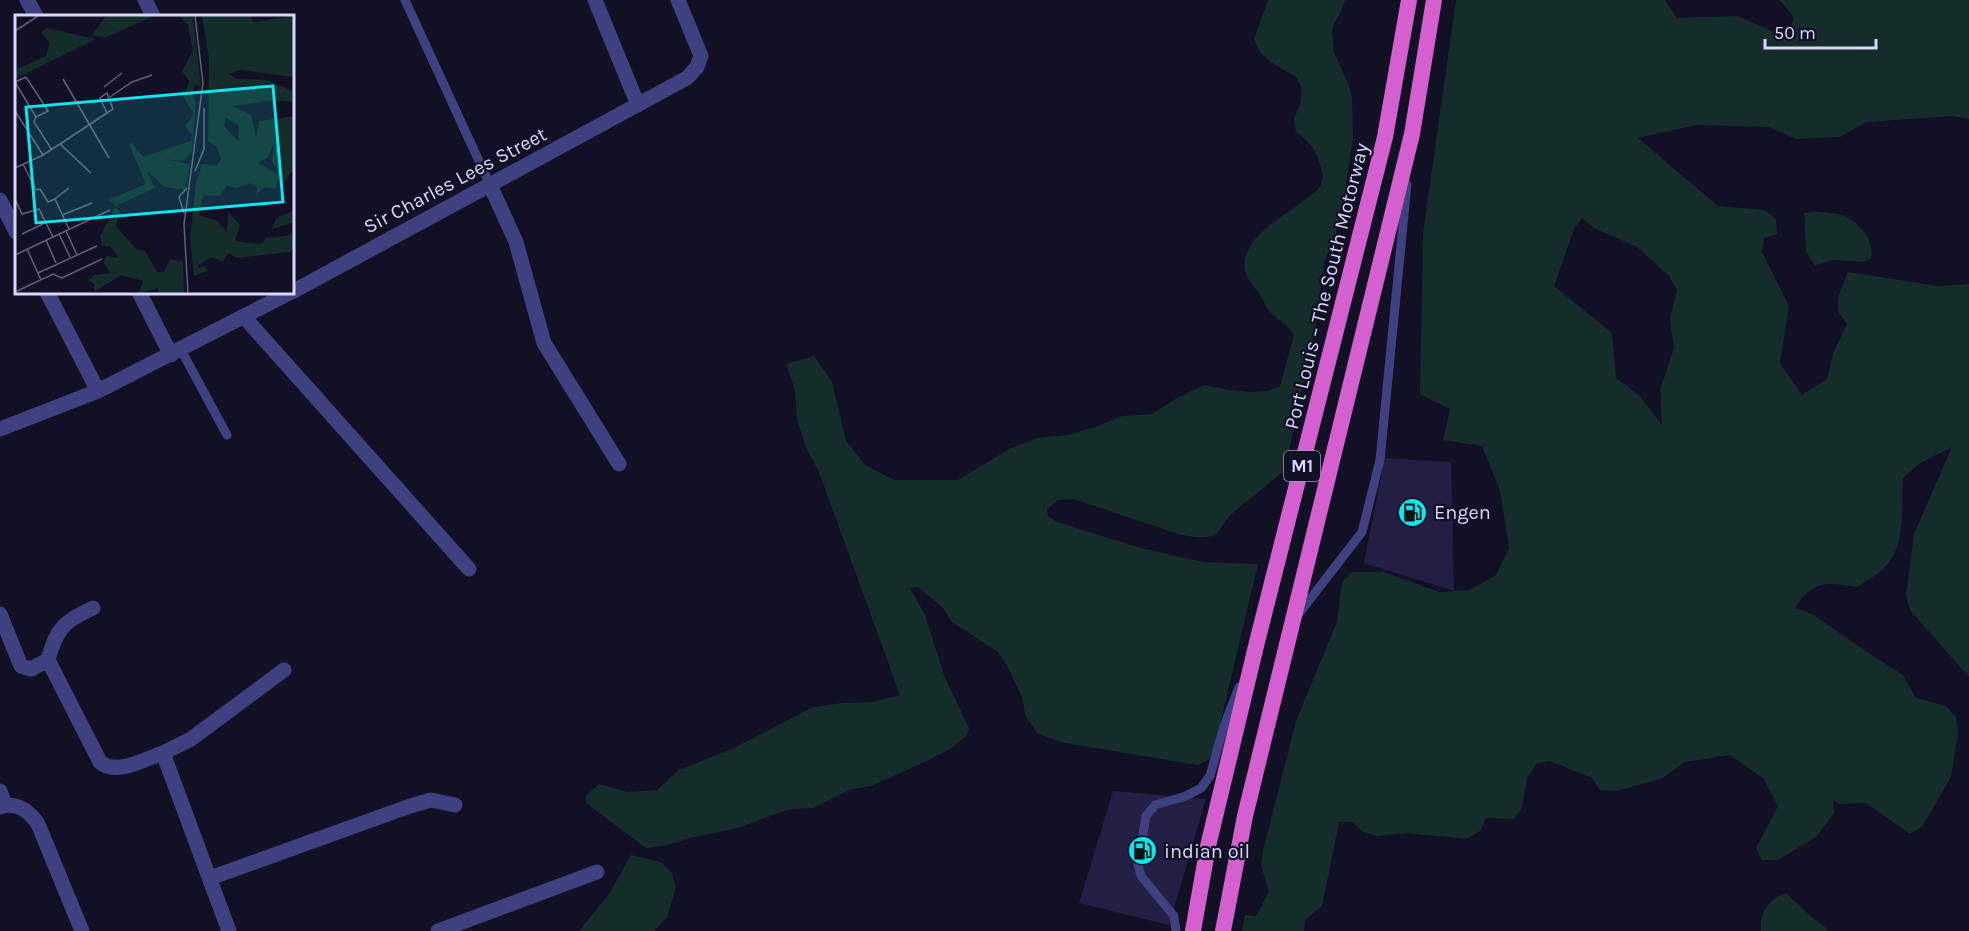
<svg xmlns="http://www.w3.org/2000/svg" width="1969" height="931" font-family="Karla,sans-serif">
  <rect width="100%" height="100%" fill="#121024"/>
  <path fill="#142d2b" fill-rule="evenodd" d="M1268,0H1345L1339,16L1334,23L1332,31L1334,53L1348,83L1352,97L1353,137L1341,219L1324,263L1317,319L1285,470L1229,516L1216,535C1203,539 1191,537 1178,534L1074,499L1058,500L1047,509L1048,516L1055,521L1137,547L1203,562L1258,564L1212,758L1198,765L1060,742L1037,733L1025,715L1023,700L1007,665L998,652L952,622L943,608L918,587L910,588L925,615L945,678L969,728L967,735L950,749L929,760L871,786L849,790L813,808L790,809L738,828L690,838L669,845L646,848L586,803V796L599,784L627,792L657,790L679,770L734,748L813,707L843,703L873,702L900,695L819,472L806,447L797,420L795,390L786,364L814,356L832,382L846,441L865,465L894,480H958L1011,448L1038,438L1068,435L1095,427L1122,416L1152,414L1177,398L1204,385L1229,390L1252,392L1268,391L1280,386L1294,335C1287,324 1277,319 1268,310C1265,306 1264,301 1262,298C1256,288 1248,282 1245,271C1239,237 1286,216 1307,198C1313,194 1320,189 1322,182C1324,175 1322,170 1320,164C1316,149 1309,141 1296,132L1294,118L1300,105L1302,90L1296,77L1271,62L1260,52L1254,39Z
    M1456,0H1665L1677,18L1738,16L1787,38L1794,18L1780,0H1969V119L1953,116L1866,122L1840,137L1796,139L1769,127L1696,125L1638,138L1718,206L1764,210L1776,219L1777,234L1764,238L1762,252L1789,306L1780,363L1802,395L1827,379L1834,351L1847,324L1838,312V298L1848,272L1938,286L1969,284V677L1910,610L1906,595L1914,534L1952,447L1920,463L1903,478C1901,506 1907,547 1884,568C1877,575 1866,581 1857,587C1827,582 1813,580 1795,608L1814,615L1864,650L1903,675L1916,698L1946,706L1956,717L1958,732L1951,777L1922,827L1910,834L1866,803L1838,804L1833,799L1834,813L1816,837L1778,860H1762L1756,848L1778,806L1764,779L1730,755L1685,762L1661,779L1616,791L1600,790L1592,778L1550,761L1536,764L1527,778L1522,808L1514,819L1486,818L1480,831L1467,839L1406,833L1377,836L1363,832L1353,822H1339L1322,906L1305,920L1304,931H1242L1245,915L1256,916L1269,892L1261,865L1263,851L1296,721L1337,622L1342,582L1352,572H1384L1439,592L1470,590L1496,575L1509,548L1500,490L1482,446L1443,440L1450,409L1420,394L1423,234ZM1582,218L1594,228L1637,247L1669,276L1677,290L1670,319L1674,348L1660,390L1662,425L1640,396L1616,378L1612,333L1554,286L1574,229Z
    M1818,212C1825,213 1835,213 1842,215C1859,222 1875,240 1871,259L1864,262L1833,260L1815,266L1806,251L1804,213Z
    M631,855L661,862L672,873L676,887L667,917L654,931H579L609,894Z
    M1786,893L1813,918L1826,928L1828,931H1761C1759,912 1769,899 1786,893Z"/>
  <path fill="#231e43" d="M1385,458L1451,462L1454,591L1364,563Z
    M1113,791L1206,799L1169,925L1079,903Z"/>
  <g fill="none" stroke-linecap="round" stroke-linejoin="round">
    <path stroke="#3f407f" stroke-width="9" d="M405,0L490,185
      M181,350L227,435
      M1297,616L1362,532L1380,460L1407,184
      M1176,931L1174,916L1141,876L1138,864L1146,816L1155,805L1186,796L1201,788L1210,776L1224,726L1239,687"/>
    <path stroke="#3f407f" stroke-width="15" d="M27,0L36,16
      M145,0L153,16
      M595,0L638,105
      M490,185L516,242L544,343L619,464
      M0,200L16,232
      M47,292L98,391
      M139,292L171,355
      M292,292L687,78L697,67L701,56L678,0
      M245,318L469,569
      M0,429L98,391L291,292
      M0,614L21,666L31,669L48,660
      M48,660L100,762C116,776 145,759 163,753
      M48,660C56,629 64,621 93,608
      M0,791L5,805
      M0,807C15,801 30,811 38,824L82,931
      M210,878L410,806L431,800L455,805
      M229,931L163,753L191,739L284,670
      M438,931L597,872"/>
    <path stroke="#d460d0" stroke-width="16" d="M1193,931L1208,846L1257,642L1385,137L1409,0
      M1223,931L1245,816L1412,134L1434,0"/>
  </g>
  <defs>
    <symbol id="fuel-disc" viewBox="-11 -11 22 22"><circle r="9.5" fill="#11e4ed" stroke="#121024"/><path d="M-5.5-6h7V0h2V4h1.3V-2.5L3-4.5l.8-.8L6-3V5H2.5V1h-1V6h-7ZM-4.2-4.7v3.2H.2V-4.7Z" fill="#111"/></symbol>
  </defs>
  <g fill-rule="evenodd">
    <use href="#fuel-disc" x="1396" y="496" width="33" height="33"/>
    <use href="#fuel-disc" x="1126" y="834" width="33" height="33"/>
  </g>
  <g text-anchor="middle" stroke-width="4.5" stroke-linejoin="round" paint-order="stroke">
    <rect fill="#121024" stroke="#9d9bbb" stroke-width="1.5" x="1284" y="451" width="36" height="30" rx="4.5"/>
    <g font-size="18" font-weight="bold" fill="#d8d6fc">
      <text x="1302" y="472">M1</text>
    </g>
    <g font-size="20" fill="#d8d6fc" stroke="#121024">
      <text transform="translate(455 180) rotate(-28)" y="7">Sir Charles Lees Street</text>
      <text transform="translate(1326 286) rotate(-76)" y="7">Port Louis – The South Motorway</text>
    </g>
    <g font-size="20" fill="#d8d6fc" stroke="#121024" text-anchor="start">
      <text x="1434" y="519">Engen</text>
      <text x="1164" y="858">indian oil</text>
    </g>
  </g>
  <g transform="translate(15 15)">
    <rect width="279" height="279" fill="#121024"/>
    <path d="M91,1H138L90,23L77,20ZM164,1H178L186,72L180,70L178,80L181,89L177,137L168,146L148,144L175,149L170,175L149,172L132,156L140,173L101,191L93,185L131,169L114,129L117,128L128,142L176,126L177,120L170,111L179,99L169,83L174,66L167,56L178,35L173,10ZM187,1H235L239,7L279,1V62L225,55L214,59L223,64L252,65L279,77V87L257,85L218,91L236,100L241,122L245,106L279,101V158L275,157L271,167L257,147L259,127L253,142L243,148L264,160L261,174L250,172L241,180L242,173L236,168L222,173L212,171L204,181L188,180L184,200L202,206L212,217L213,197L225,210L220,226L245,229L251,223L271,221L279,217V233L275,237L222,243L213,238L208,247L197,242L185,249L182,253L191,251L192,256L179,261L175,224L181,168L187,149L202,150L206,144L202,132L193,126L194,43ZM211,103L224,110L223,126L209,111ZM31,13L81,24L0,64V55L31,41L35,28L26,18ZM100,192L105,196L101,211L121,234L130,236L142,257H149L155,244L168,247L169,278H143V273L124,278L128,266L106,260L79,277V269L74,265L79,260L96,258L88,247L92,241L104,243L95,231H88L85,222ZM279,196V207L257,214L261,203Z" fill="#142d2b" fill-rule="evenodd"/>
    <path fill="none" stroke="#615f7a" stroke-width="1.5" d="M0,16L23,1M48,64L94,143M0,67L11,62L33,96L21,102M0,67L21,102M89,72L107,58M95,82L117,67L137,60M0,96L28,140M21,102L19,107L37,135M45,129L76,158M8,149L21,175L25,174L33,187L40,184M0,153L28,140L45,129L92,98L98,94L92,78L85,83L92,98M180,156L189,134V93M0,184L7,199L24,194L38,222M169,198L164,182L172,173M47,200L77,188M54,214L40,184L54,173M51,216L62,240M7,219L32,207M44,219L55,242M31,225L41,248M12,234L26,265M0,240L95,195M23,258L82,231M0,277L38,259L47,263L87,244M173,278L169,209L188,68L180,1"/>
    <path fill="#11e4ed" fill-opacity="0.15" stroke="#11e4ed" stroke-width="3" d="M258,71L268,187L21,208L11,92Z"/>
    <rect width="279" height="279" fill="none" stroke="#d8d6fc" stroke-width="3"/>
  </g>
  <path d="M1765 39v9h111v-9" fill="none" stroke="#d8d6fc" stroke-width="3"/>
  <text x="1774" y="39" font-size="18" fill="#d8d6fc" stroke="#121024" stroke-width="4.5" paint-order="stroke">50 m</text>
</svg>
